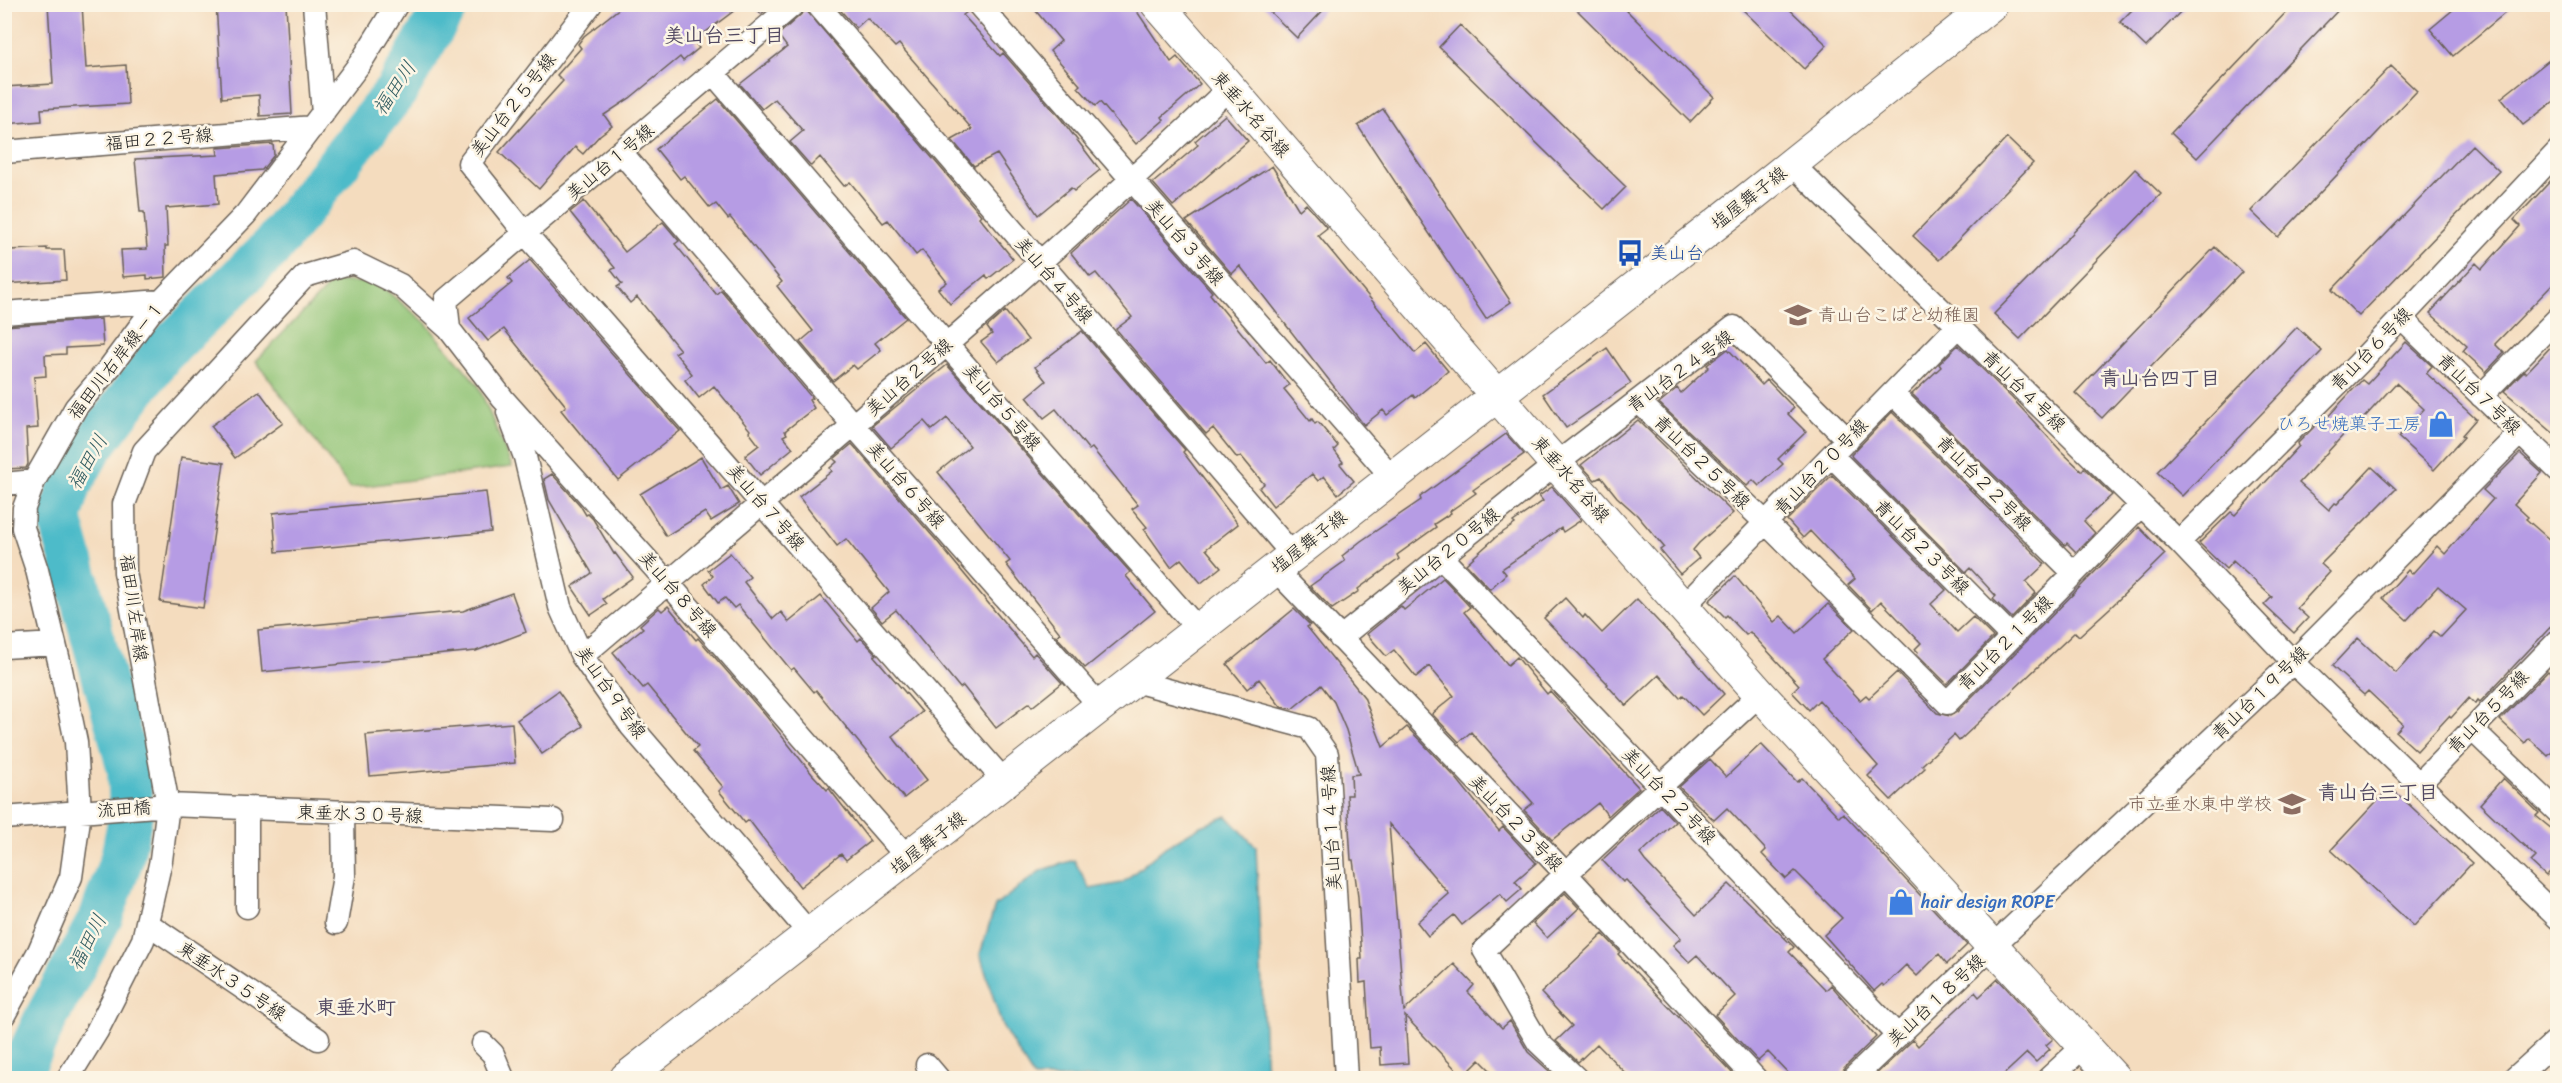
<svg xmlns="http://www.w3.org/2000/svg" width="2562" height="1083" font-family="Sriracha,'Klee One',sans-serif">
  <rect width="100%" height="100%" fill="#fcf5e5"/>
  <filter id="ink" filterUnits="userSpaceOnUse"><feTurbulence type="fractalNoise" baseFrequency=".0167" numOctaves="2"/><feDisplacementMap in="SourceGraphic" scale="12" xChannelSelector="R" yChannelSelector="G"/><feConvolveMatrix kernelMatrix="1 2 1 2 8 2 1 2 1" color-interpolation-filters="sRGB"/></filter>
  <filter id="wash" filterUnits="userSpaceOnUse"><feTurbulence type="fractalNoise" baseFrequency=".008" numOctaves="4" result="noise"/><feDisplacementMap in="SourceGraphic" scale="24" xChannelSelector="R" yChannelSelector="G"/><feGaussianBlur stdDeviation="1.35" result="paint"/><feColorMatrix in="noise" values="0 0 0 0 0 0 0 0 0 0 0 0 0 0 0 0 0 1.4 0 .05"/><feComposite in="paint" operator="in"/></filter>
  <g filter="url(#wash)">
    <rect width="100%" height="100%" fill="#f4dcbe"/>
    <path fill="#8fc374" stroke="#567048" stroke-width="1.5" d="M333,281L377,283L425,322L478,385L512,467L350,488L256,361Z"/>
    <path fill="#4ebbc9" stroke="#356c72" stroke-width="1.5" d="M1227,816L1256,847L1266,1078H1034L1002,1026L980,954L995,906L1040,871L1074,860L1090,889L1122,883L1165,847L1199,827Z"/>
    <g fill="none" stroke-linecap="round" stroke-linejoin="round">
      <path stroke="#4ebbc9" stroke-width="44" d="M18,1078L46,1018L101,917L122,858L131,813L129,769L60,518L70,485L89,451L162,354L272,247L396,91L447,4"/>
    </g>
    <g id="blocks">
      <path fill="#b69ce4" d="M48,4H82L86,68L126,65L128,104L41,109L42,121L4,124V87L53,84Z
        M216,4H286L292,114L260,116L259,95L222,98Z
        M625,4H743L694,41L699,48L683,61L680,57L630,98L604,115L612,126L600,135L583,154L575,147L539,189L499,152L563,81L557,75L581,48L578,44L584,36Z
        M753,4H773L761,14Z
        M835,4H965L967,12L963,15L1000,56L1003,53L1061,119L1100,170L1074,191L1071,188L1038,215L997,154L974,166L952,140L972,129L899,44L895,47L867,18L856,28Z
        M1030,4H1132L1171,62L1177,57L1200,84L1162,117L1164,120L1136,144L1100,102L1095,106L1078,87L1080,85L1050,51L1061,41Z
        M1262,4H1329L1297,38Z
        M1571,4H1620L1714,97L1690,122Z
        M1737,4H1784L1827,45L1804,69Z
        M2138,4H2188L2146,47L2120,22Z
        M2294,4H2344L2197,158L2171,133Z
        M2460,4H2516L2453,56L2430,29Z
        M806,10L981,215L979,217L1013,259L988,279L986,275L950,304L938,289L947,282L922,250L916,255L888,220L883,223L850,182L844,186L820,157L811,166L790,142L803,131L775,99L762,109L740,84L787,47L778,35Z
        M1460,25L1626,187L1604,209L1439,47Z
        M2558,53V98L2523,125L2501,98Z
        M2391,66L2417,91L2278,237L2251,211Z
        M718,99L906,318L875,343L881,350L857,369L853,365L833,381L800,342L813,331L777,286L782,282L730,217L728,219L716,204L710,208L684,176L680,179L656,149Z
        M1383,109L1511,302L1486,319L1358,126Z
        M1225,115L1248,141L1173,206L1153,183L1198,145L1195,141Z
        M2007,138L2033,163L1939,260L1913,236Z
        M273,144L274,155L262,170L216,174L218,204L166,208L168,246H165L166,277L147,279V275L123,277L121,250L147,249L144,212H140L135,159L218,155L217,148Z
        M2472,145L2499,171L2359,316L2332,290Z
        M1272,166L1299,210L1306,204L1327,228L1318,235L1415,353L1426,344L1448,371L1415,398L1413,395L1387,415L1383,410L1364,425L1240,266L1232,274L1186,221Z
        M2135,169L2161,194L2020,339L1994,314Z
        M2558,173V279L2495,344L2504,353L2486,372L2463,351L2467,346L2430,313L2476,263L2482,269L2520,226L2514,220Z
        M1131,199L1212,292L1210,294L1266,363L1270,360L1289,385L1284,389L1310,421L1312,419L1315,424L1318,422L1338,446L1334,450L1343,462L1340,464L1354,481L1338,494L1324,476L1318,481L1312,474L1273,506L1259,488L1264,484L1241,456L1237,458L1213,428L1206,434L1116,329L1132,317L1096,273L1090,277L1071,253Z
        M584,201L625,252L663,222L679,241L675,244L716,294L721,290L812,398L809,400L814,408L785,431L787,434L783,436L793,448L760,475L745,456L759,445L749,432L750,430L714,386L699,398L685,380L692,374L675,353L680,350L637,297L630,303L617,287L622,284L611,270L615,268L570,212Z
        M2215,247L2242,272L2102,418L2075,393Z
        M47,248V250H64L66,280L4,284V256L11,255V250Z
        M530,260L680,431L618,480L561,410L566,406L504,329L488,341L469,318L512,283L508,278Z
        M1005,311L1028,340L998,362L981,342L992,334L987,327Z
        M101,319L103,346L66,348V354L45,355L46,376L34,377L38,428L26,429L28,464L26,468L4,469V326Z
        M2297,327L2322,351L2182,496L2157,472Z
        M1082,331L1185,450L1183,452L1238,524L1206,549L1221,567L1201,583L1181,559L1171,567L1144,529L1147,527L1132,509L1138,505L1092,448L1089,450L1056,409L1044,418L1027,397L1046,381L1035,367Z
        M2558,339V437L2504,391L2524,371L2526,373Z
        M2406,342L2432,366L2426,373L2476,419L2462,435L2464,437L2434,470L2398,437L2424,409L2396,383L2362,420L2360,417L2299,483L2329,510L2335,503L2337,504L2372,467L2396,489L2321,564L2330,572L2297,608L2308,618L2294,633L2264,605L2272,597L2233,561L2226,569L2199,543L2231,512L2235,515L2299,446L2298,443L2319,422L2321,424L2362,380L2367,384Z
        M1958,345L2012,398L2061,451L2082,471L2084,468L2112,495L2084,521L2095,533L2076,552L2067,543L2065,545L1912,394L1941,367L1939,364Z
        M1607,348L1631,383L1566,428L1543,394Z
        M1728,349L1762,385L1767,380L1794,408L1788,414L1806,432L1778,459L1783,464L1759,486L1753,480L1747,486L1659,403L1677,388L1681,393L1709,367L1707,365Z
        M947,365L1130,572L1126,576L1155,611L1085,668L1056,636L1060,633L1006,564L1010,561L938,472L970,446L947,418L932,430L924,421L891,448L872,426Z
        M259,391L283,423L235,458L211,426Z
        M1892,412L2045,564L2026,582L2036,593L2012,618L1993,599L1996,596L1970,568L1966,572L1852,457L1851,455Z
        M1638,420L1733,513L1699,543L1693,550L1699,558L1680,574L1660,550L1664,547L1637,515L1617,497L1601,477L1595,480L1581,465Z
        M1506,434L1524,454L1473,490L1476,493L1450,511L1451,513L1434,524L1436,527L1397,555L1399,559L1358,589L1359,591L1332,609L1310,586L1345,561L1342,556L1361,541L1421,500L1420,497Z
        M852,444L936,540L1032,656L1035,653L1062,683L1032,707L1029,703L996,728L963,686L960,688L896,610L882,621L871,608L889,592L846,539L837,546L799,497L832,471L830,468L837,462L834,459Z
        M2520,453L2542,473L2514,504L2528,517L2526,519L2558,547V619L2480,702L2478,700L2475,704L2469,698L2451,718L2449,716L2417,751L2396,732L2403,724L2368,691L2364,695L2332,666L2358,638L2396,673L2434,631L2441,637L2466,610L2438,586L2407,620L2383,598L2408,570L2412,574L2437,546L2445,554L2493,499L2483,490Z
        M181,457L224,463L203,608L160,602Z
        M701,457L721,490L728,486L739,504L711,521L705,512L666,536L640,494Z
        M552,474L580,505L586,515L588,514L593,519L614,554L615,553L633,577L603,599L607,604L591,615L572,587L592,573L549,500L544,479Z
        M1832,475L1946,590L1931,604L1957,632L1973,617L1993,637L1947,684L1917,654L1918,652L1915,649L1921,643L1881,601L1872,610L1848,585L1855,579L1810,531L1803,538L1787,520Z
        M1552,487L1581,520L1563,532L1561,528L1502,569L1506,574L1490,589L1466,564L1496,537L1515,524L1513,522L1543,501L1539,496Z
        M486,492L491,532L276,552L273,513Z
        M2139,527L2165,554L2111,607L2079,636L2075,632L1959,741L1954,735L1922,765L1925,768L1891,800L1868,776L1878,766L1857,742L1819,700L1809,710L1792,692L1799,685L1775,659L1750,632L1746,635L1727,615L1725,617L1709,601L1735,576L1774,622L1781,616L1797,633L1828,604L1854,629L1822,659L1860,700L1866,695L1869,698L1897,672L1937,713L1950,716L1957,712Z
        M730,553L750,577L744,582L773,619L781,612L789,622L821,596L858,641L861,638L876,654L874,656L922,712L892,736L927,780L904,798L816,690L814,692L794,668L791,670L738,605L734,608L725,598L718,603L704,584L713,576L708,570Z
        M1443,578L1470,607L1464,612L1508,665L1517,657L1547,694L1550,691L1639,788L1608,816L1598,803L1552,840L1524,810L1533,803L1471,732L1459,742L1432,714L1454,696L1429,666L1416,677L1394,650L1386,656L1367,634L1401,606L1404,610Z
        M512,593L526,632L476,651L262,672L258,630L463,611Z
        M1565,598L1583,618L1585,615L1602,633L1637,599L1690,655L1724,694L1702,715L1683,695L1680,698L1659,675L1626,706L1607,685L1608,684L1544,618Z
        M668,606L696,640L698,638L766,716L812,774L827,790L829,788L831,791L870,841L846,860L841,854L800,887L749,820L745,823L719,791L723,787L693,751L698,747L647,685L643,688L613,652L643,628L640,625L659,608L662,611Z
        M1294,609L1310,625L1307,627L1364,697L1383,747L1407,727L1456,778L1499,831L1503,827L1536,863L1515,881L1522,889L1507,902L1500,894L1462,925L1454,915L1428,936L1417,922L1449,894L1389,824L1404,1011L1454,964L1474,985L1468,992L1502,1028L1510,1021L1528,1052L1557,1078H1498L1480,1060L1463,1077L1405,1016L1408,1063L1381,1065L1380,1047L1370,1048L1366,982L1360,983L1359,959H1362L1358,897L1353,860H1351L1347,795H1352L1351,775L1359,774L1346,730L1334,702L1321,685L1292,709L1281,707L1259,679L1247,689L1227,664Z
        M2548,671L2558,680V746L2548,756L2529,738L2525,743L2500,720Z
        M558,691L583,726L542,754L517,720Z
        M512,723L515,763L370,776L366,735Z
        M1761,744L1797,782L1802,778L1839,817L1843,813L1967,945L1947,964L1939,954L1917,976L1906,965L1884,986L1882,984L1874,991L1824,935L1842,918L1795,871L1786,879L1762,854L1766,850L1727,808L1714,820L1679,787L1710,759L1726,777Z
        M2503,778L2539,813L2536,816L2558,834V877L2551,871L2546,876L2531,862L2536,857L2480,804Z
        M2390,787L2472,863L2414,926L2331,850Z
        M1660,806L1675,822L1640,854L1645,861L1696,915L1729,884L1794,947L1789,952L1826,990L1831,985L1876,1037L1844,1068L1840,1078H1793L1768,1052L1758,1061L1715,1015L1735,996L1697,955L1689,962L1673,945L1681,938L1626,880L1623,882L1602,860Z
        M1565,893L1579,908L1547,938L1533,923Z
        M1603,934L1620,952L1618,954L1737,1078H1630L1597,1044L1578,1062L1556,1041L1572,1026L1541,993Z
        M1998,979L2053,1039L2046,1045L2050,1049L2036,1062L2027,1053L2000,1078H1872L1913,1040L1918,1046L1975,992L1979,997Z"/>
    </g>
  </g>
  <g filter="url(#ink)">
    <use href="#blocks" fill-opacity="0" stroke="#685f55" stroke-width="1.5"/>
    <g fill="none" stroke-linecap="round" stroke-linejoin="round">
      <defs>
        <path id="street" d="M314,4L323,114
          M591,4L469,163L525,233L1005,782
          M817,4L1293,555
          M978,4L1392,477
          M714,74L947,345L1198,629
          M4,152L313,127
          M621,152L853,425L1100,706
          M1792,164L2179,542L2293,662L2558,918
          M4,313L161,301
          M2401,318L2558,470
          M449,329L446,300L794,4
          M1893,394L2074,573
          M2481,396L2558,318
          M1638,401L1766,523L1947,703L2141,505
          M508,412L525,457L560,607L582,656L631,726L811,935
          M1832,456L2012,637
          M4,484L34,481
          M2179,542L2358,364L2558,151
          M1441,557L1897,1035
          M1275,569L1566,874L1755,1078
          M1683,607L1958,326
          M1340,638L1556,464L1734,327L1848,440
          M4,647L55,644
          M582,656C800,470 1021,287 1228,89
          M1134,681L1309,728L1327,754L1346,1078
          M2472,729L2558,812
          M2419,784L2558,641
          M4,818L168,805L553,820
          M247,907V809
          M147,923L318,1039
          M336,923L344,876L343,814
          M4,1015L39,951L71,877L80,812L76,742L60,665L37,570L23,528L24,508L34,481L76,407L110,367L150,313L246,214L361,62L397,4
          M483,1044L493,1054L503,1078
          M927,1065L938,1078
          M68,1078L97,1031L143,940L161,860L168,805L125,572L124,504L144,451L305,276L353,262L400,285L449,329L503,399L668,583L908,858
          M1576,1078L1538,1042L1484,950L1760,694
          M1853,1078L2293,662L2520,433
          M2049,1078L2083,1047
          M2515,1078L2558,1039"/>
        <path id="secondary" d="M1157,4L1556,464L1760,694L2114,1078
          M626,1078L1739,206L1992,4"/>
      </defs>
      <use href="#street" stroke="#685f55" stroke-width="25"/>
      <use href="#secondary" stroke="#685f55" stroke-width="34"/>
      <use href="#street" stroke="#fff" stroke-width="22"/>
      <use href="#secondary" stroke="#fff" stroke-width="32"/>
    </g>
  </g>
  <defs>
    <symbol id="bus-bare" viewBox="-9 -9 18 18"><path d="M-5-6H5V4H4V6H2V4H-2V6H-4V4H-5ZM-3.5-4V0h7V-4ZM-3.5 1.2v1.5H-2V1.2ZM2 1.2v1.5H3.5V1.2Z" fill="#1a4fb4" stroke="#fcf5e5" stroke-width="2.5" paint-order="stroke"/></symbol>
    <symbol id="school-bare" viewBox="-9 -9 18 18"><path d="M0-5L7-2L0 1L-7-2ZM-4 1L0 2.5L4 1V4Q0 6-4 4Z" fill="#8d6e63" stroke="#fcf5e5" stroke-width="2.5" paint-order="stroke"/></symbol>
    <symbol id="shop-bare" viewBox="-9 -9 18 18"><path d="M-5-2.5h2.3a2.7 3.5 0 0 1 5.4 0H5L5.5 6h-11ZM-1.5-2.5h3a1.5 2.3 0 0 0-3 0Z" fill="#3f7fe0" stroke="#fcf5e5" stroke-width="2.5" paint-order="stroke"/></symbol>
  </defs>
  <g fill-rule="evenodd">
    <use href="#bus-bare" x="1611" y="234" width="38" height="38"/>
    <use href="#school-bare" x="1779" y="296" width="38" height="38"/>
    <use href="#shop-bare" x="2422" y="405" width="38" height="38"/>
    <use href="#school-bare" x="2273" y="785" width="38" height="38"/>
    <use href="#shop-bare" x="1882" y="883" width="38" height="38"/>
  </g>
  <g text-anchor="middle" stroke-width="5" stroke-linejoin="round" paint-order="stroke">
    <g font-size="18" fill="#1c1c1c" stroke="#fcf5e5">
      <text transform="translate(513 105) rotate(-52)" y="6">美山台２５号線</text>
      <text transform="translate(1251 114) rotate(49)" y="6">東垂水名谷線</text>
      <text transform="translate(159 139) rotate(-5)" y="6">福田２２号線</text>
      <text transform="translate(610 162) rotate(-40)" y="6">美山台１号線</text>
      <text transform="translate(1749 198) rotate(-38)" y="6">塩屋舞子線</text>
      <text transform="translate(1185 242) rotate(49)" y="6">美山台３号線</text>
      <text transform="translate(1054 280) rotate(49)" y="6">美山台４号線</text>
      <text transform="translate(2371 349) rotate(-46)" y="6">青山台６号線</text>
      <text transform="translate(116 360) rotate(-52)" y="6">福田川右岸線－１</text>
      <text transform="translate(1680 371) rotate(-36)" y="6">青山台２４号線</text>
      <text transform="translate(909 377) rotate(-41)" y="6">美山台２号線</text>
      <text transform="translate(2024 391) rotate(44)" y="6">青山台４号線</text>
      <text transform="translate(2479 394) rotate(44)" y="6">青山台７号線</text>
      <text transform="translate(1002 407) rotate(49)" y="6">美山台５号線</text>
      <text transform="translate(1702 462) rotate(44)" y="6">青山台２５号線</text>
      <text transform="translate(1821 467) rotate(-46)" y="6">青山台２０号線</text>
      <text transform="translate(1571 479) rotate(49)" y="6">東垂水名谷線</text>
      <text transform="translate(1984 483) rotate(45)" y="6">青山台２２号線</text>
      <text transform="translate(906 485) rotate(49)" y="6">美山台６号線</text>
      <text transform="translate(766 507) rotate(49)" y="6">美山台７号線</text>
      <text transform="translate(1309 542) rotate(-38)" y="6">塩屋舞子線</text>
      <text transform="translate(1922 547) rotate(45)" y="6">青山台２３号線</text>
      <text transform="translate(1448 551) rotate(-39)" y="6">美山台２０号線</text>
      <text transform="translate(678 594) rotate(49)" y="6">美山台８号線</text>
      <text transform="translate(134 608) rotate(82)" y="6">福田川左岸線</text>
      <text transform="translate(2005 643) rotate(-45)" y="6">青山台２１号線</text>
      <text transform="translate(611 692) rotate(55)" y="6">美山台９号線</text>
      <text transform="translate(2260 693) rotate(-44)" y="6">青山台１９号線</text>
      <text transform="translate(2488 712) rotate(-46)" y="6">青山台５号線</text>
      <text transform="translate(1669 796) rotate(46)" y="6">美山台２２号線</text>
      <text transform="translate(124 809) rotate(-4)" y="6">流田橋</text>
      <text transform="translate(360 814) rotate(2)" y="6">東垂水３０号線</text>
      <text transform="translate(1516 823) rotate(46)" y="6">美山台２３号線</text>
      <text transform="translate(1331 828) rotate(-93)" y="6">美山台１４号線</text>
      <text transform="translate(928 843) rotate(-38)" y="6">塩屋舞子線</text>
      <text transform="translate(232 981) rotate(34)" y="6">東垂水３５号線</text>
      <text transform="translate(1936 1000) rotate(-43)" y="6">美山台１８号線</text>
    </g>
    <g font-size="18" fill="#164399" stroke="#fcf5e5" text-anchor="start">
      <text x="1650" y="259">美山台</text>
    </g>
    <g font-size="18" fill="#785e54" stroke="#fcf5e5" text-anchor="start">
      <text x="1818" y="321">青山台こばと幼稚園</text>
      <text x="2272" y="810" text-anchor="end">市立垂水東中学校</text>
    </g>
    <g font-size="18" fill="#366cbe" stroke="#fcf5e5" text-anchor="end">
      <text x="2421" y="430">ひろせ焼菓子工房</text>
      <text x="1921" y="908" text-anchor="start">hair design ROPE</text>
    </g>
    <g font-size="20" font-weight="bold" fill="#524962" stroke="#fcf5e5">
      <text x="724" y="42">美山台三丁目</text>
      <text x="2160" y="385">青山台四丁目</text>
      <text x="2378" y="799">青山台三丁目</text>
      <text x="356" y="1014">東垂水町</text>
    </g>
    <g font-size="20" font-style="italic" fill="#305c61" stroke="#fcf5e5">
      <text transform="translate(394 88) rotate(-56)" y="7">福田川</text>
      <text transform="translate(87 462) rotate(-60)" y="7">福田川</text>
      <text transform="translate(87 942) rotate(-63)" y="7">福田川</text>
    </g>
  </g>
  <rect width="2562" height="1083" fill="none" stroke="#fcf5e5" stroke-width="24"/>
</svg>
